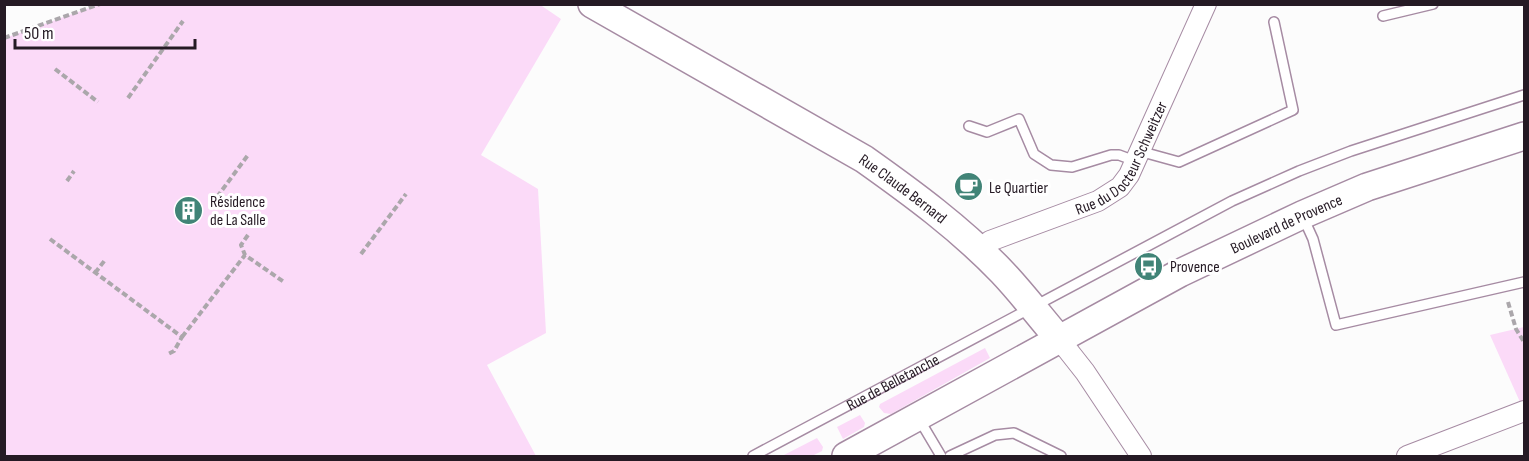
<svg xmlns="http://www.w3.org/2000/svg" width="1529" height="461" font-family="'Sofia Sans Condensed',sans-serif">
  <rect width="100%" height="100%" fill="#fcfcfc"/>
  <path fill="#fbdaf8" d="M100,4H539L561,19L481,155L538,189L546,333L487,365L536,456H5V38Z
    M1524,327V411L1490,335Z
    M985,348L990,358L891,414L884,413L879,407L880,404Z
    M860,415L865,423L864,427L843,439L837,427Z
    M817,438L823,447L822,451L812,456H782Z"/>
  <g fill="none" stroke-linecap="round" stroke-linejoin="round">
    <defs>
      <g id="lane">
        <path d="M1383,16L1433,4"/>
        <path d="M969,126L987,132L1019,119L1034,154L1051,165L1072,167L1111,155H1119L1135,161"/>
        <path d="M1139,151L1179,162L1293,110L1274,22"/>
        <path d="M1303,217L1313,239L1336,325L1524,282"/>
        <path d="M919,419L941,456"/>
        <path id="s1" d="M753,456L1232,201L1299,171L1351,151L1524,95"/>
        <path d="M950,456L995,435L1014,433L1061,456"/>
      </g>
      <g id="street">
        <path id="s2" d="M979,250L990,241L1098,201L1120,187L1129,175L1206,4"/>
        <path d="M1059,339L1085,372L1141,456"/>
        <path d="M1407,456L1524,411"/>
      </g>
      <g id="secondary">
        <path id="s3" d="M592,4L864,159C912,193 961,229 1002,272C1022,293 1040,317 1059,339"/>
        <path id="s4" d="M846,456L1180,273L1302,215L1367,187L1524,136"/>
      </g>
    </defs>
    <use href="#lane" stroke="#a68ba3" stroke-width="12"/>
    <use href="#street" stroke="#a68ba3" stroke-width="22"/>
    <use href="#secondary" stroke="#a68ba3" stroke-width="30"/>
    <path stroke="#aba7ab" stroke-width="4" stroke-dasharray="6 3" stroke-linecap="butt" d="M4,38L100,4
      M55,69L98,102
      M128,98L183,21
      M67,181L74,171
      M217,197L248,155
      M248,235L241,245L245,255L284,282
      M50,239L182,337L174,351L168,354
      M361,254L406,194
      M95,273L105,260
      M1508,302L1516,329L1524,342
      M182,337L245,255"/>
    <use href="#lane" stroke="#fff" stroke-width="9"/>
    <use href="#street" stroke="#fff" stroke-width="20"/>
    <use href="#secondary" stroke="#fff" stroke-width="27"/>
  </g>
  <defs>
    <symbol id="cafe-disc" viewBox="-11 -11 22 22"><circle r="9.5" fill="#418477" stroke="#fff"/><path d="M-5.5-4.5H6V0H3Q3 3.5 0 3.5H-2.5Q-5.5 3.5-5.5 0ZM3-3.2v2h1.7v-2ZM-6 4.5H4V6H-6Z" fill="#fff"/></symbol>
    <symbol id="building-disc" viewBox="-11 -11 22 22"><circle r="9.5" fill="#418477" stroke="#fff"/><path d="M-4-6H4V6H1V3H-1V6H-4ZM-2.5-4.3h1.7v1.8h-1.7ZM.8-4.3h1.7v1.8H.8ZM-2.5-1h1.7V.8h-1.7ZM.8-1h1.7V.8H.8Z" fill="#fff"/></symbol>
    <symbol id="bus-disc" viewBox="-11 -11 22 22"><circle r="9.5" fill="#418477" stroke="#fff"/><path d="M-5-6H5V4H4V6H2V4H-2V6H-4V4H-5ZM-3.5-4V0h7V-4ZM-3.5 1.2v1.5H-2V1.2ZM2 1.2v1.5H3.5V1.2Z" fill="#fff"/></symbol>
  </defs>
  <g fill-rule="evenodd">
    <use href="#cafe-disc" x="952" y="170" width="33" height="33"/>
    <use href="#building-disc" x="172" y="194" width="33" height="33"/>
    <use href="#bus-disc" x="1132" y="250" width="33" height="33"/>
  </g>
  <g text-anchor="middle" stroke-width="6" stroke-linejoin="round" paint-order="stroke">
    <g font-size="16" fill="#251a24" stroke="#fff">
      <text dy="6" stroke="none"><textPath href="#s2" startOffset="178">Rue du Docteur Schweitzer</textPath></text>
      <text dy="6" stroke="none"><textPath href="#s3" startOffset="362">Rue Claude Bernard</textPath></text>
      <text dy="6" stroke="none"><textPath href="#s4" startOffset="498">Boulevard de Provence</textPath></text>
      <text dy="6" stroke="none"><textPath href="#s1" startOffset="158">Rue de Belletanche</textPath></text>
    </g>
    <g font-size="16" fill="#251a24" stroke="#fff" text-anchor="start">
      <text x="989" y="193">Le Quartier</text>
      <text x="210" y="207">Résidence<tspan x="210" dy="18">de La Salle</tspan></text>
      <text x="1170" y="272">Provence</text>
    </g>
  </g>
  <rect width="1529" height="461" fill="none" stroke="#251a24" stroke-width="12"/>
  <path d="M15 39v9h180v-9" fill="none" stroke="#251a24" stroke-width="3"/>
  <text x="24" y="39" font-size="18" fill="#251a24" stroke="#ffffff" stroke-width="4.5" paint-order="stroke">50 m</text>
</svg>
